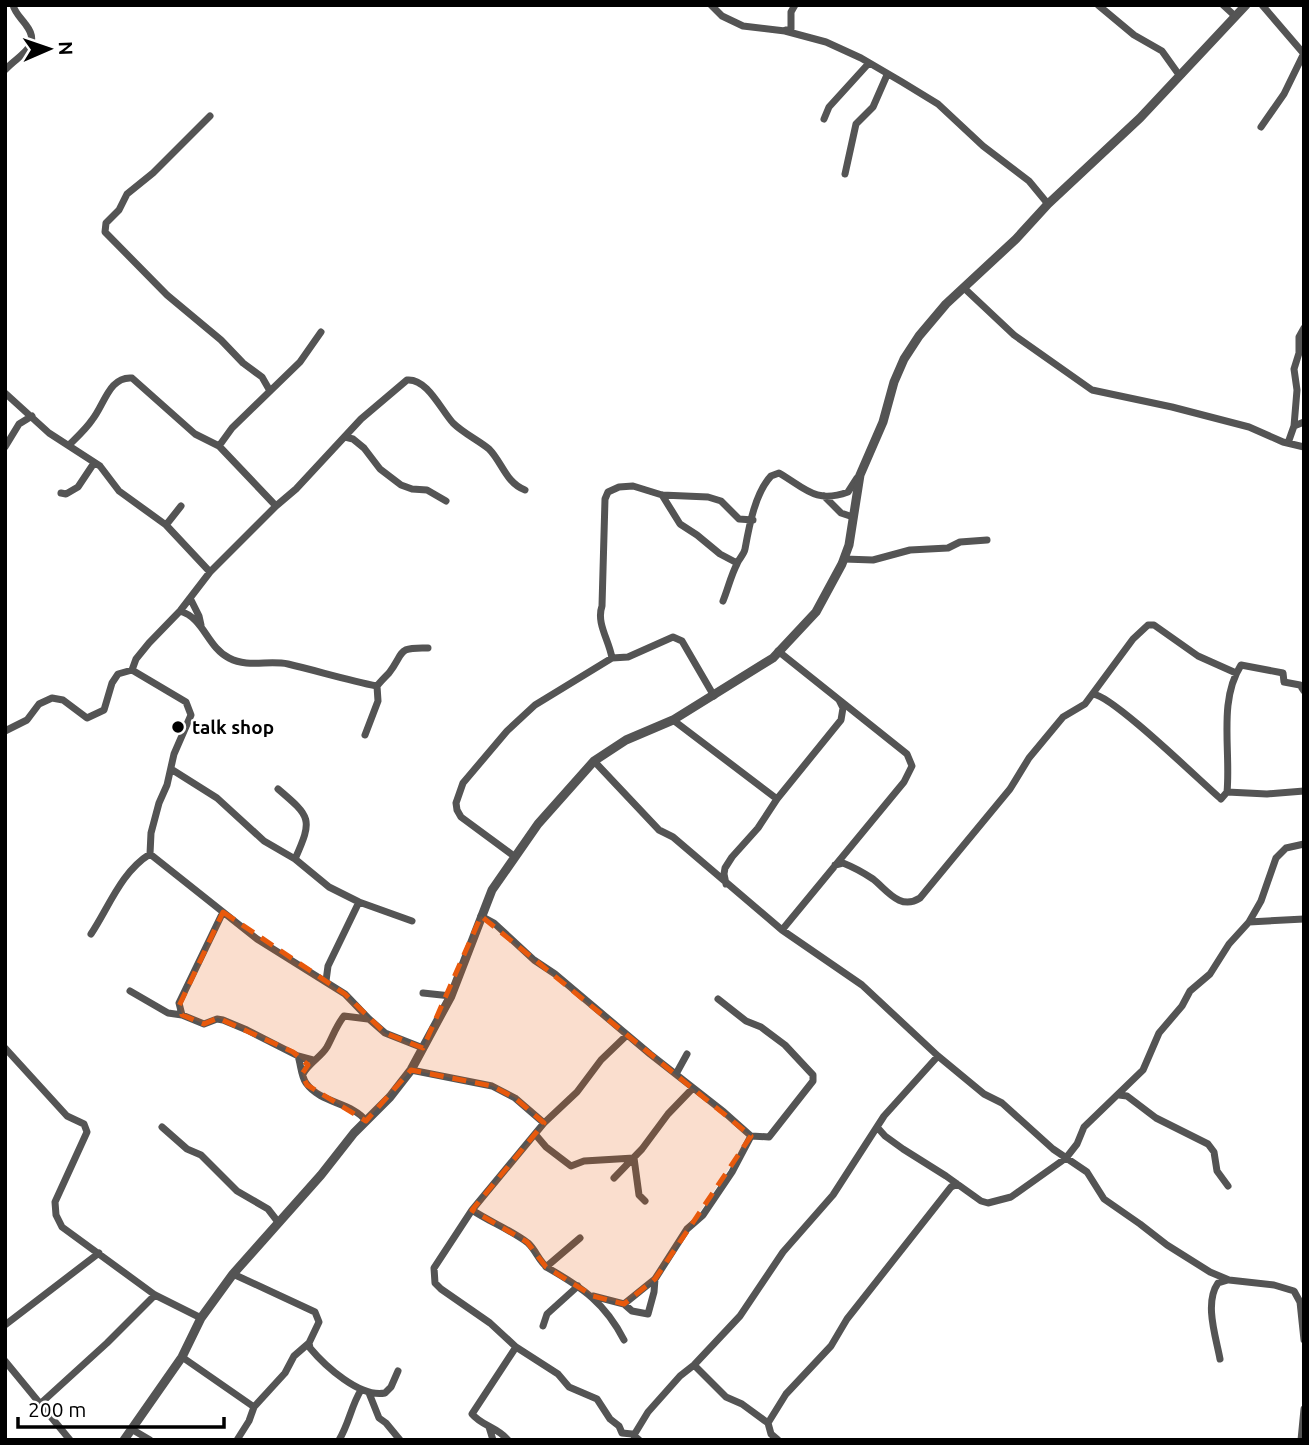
<svg xmlns="http://www.w3.org/2000/svg" width="1309" height="1445" font-family="Ubuntu,sans-serif">
  <rect width="100%" height="100%" fill="#fff"/>
  <g fill="none" stroke-linecap="round" stroke-linejoin="round">
    <path stroke="#545454" stroke-width="7" d="M711,5L722,16L743,26L785,31L826,42L861,58L902,82L938,104L983,146L1029,181L1048,204
      M1098,5L1134,35L1162,51L1177,72L1182,74
      M1223,5L1235,16
      M1262,5L1304,54
      M786,30L791,29V12L795,5
      M5,70C18,55 43,47 26,25C21,18 15,13 13,5
      M210,116L153,173L127,194L119,210L106,223L105,232L167,295L221,340L243,363L262,377L270,391
      M824,119L829,107L869,63
      M1261,127L1284,94L1304,53
      M845,174L856,124L873,107L887,75
      M964,288L1014,335L1092,390L1172,407L1249,427L1283,442L1304,447
      M5,393L49,433L100,466L119,491L166,525L210,572
      M1294,426L1297,390L1294,369L1299,353V337L1304,328
      M345,437L353,439L364,448L380,469L401,485L412,489L427,490L446,501
      M1288,443L1294,426L1304,422
      M69,445C77,437 86,429 92,420C104,406 109,376 132,378L195,434L219,446L276,506
      M219,446L232,428L300,362L321,332
      M5,447L19,424L32,416
      M61,493L66,494L78,487L94,463
      M662,495L680,524L697,535L720,554L737,563
      M824,496L841,513L853,517
      M166,525L181,506
      M844,559L873,560L910,550L948,548L960,542L987,540
      M190,598L199,616L201,625
      M723,601C728,589 731,575 737,564C739,558 744,555 745,549C749,527 755,493 771,476L779,473C805,488 815,504 848,492L857,478
      M180,611C204,618 207,647 229,658C248,668 268,660 288,664C318,671 347,680 377,686
      M778,651L907,754L912,766L904,782L782,930
      M612,658C609,640 596,623 602,606L605,499L608,492L619,487L633,486L662,495L708,497L721,501L739,519L753,520
      M132,670L136,659L149,643L180,611L210,572L276,506L296,489L361,419L407,380C427,378 441,410 453,423C463,433 478,440 489,449C502,462 506,483 525,490
      M1093,694C1113,696 1200,781 1221,799L1227,792L1267,794L1304,791
      M673,720L777,799
      M5,731L27,720L39,704L52,698L63,700L87,718L104,710L112,683L118,674L132,670L186,702L191,715L174,754L167,785L159,803L151,833L150,854C121,872 109,907 91,934
      M365,735L378,701L377,686C381,681 385,677 389,673C405,652 396,647 428,648
      M594,761L659,830L673,837L782,930L862,985L938,1056L984,1094L1002,1103L1053,1149L1087,1172L1104,1199L1140,1224L1167,1245L1210,1272L1229,1280L1274,1285L1294,1291L1300,1302L1304,1340
      M171,769L217,798L264,841L295,859L329,887L359,902L412,921
      M278,789C311,817 313,819 295,859
      M1227,792C1231,751 1218,701 1241,665L1283,673L1284,682L1300,685L1304,691
      M150,854L257,939L345,994L369,1019L385,1033L423,1048
      M514,856L461,817L457,810L456,803L463,783L507,731L535,705L612,658L628,657L673,637L682,641L714,696
      M835,865L843,863C853,867 864,873 873,879C887,890 900,911 920,898L1010,789L1029,758L1063,717L1085,704L1133,639L1148,625H1154L1198,656L1236,673
      M726,884L724,874L725,868L732,857L758,828L777,799L841,720L843,708L839,700
      M481,916L494,923L534,960L555,974L650,1054L724,1112L751,1136L769,1137L813,1081V1075L785,1045L761,1027L746,1021L718,999
      M1249,922L1261,901L1276,858L1286,848L1304,844
      M326,981L328,966L359,902
      M130,991L168,1013L182,1015L204,1024L217,1019L223,1020L247,1030L298,1056L313,1060
      M423,993L451,996
      M182,1015L179,1003L223,912
      M627,1035L601,1060L577,1092L544,1123L472,1210L434,1268L435,1283L441,1289L490,1323L516,1347L558,1374L569,1387L597,1399L610,1419L619,1426L622,1433L632,1434L639,1440
      M5,1048L67,1116L84,1124L87,1132L55,1202L56,1215L62,1227L155,1295L201,1318
      M298,1056C301,1065 301,1076 306,1083C321,1104 352,1102 366,1121
      M411,1070L492,1086L515,1098L544,1123
      M303,1074C309,1063 321,1057 327,1047C333,1036 336,1026 344,1016L368,1019
      M676,1074L687,1054
      M1119,1095L1127,1096L1156,1118L1208,1144L1214,1152L1217,1171L1228,1186
      M162,1127L187,1149L201,1155L237,1191L268,1209L278,1222
      M877,1127L885,1136L903,1149L946,1176L981,1201L988,1203L1011,1197L1066,1158L1077,1144L1084,1127L1143,1070L1159,1033L1182,1006L1190,991L1210,974L1229,944L1249,922L1304,919
      M535,1134L546,1147L571,1166L584,1161L634,1158L639,1195L645,1201
      M614,1178L642,1149L668,1114L693,1088
      M472,1210C490,1222 511,1230 528,1243C536,1250 539,1262 548,1268C583,1288 605,1303 624,1340
      M546,1267L580,1238
      M233,1274L315,1312L319,1322L309,1343L310,1348C325,1366 360,1398 385,1393L391,1387L398,1371
      M593,1296L624,1304L655,1279L687,1229L703,1215L732,1172L751,1136
      M624,1304L632,1311L648,1314L654,1292L655,1279
      M5,1325L99,1253
      M543,1326L547,1314L578,1286
      M182,1357L254,1407
      M1220,1359C1216,1337 1204,1303 1218,1283L1228,1280
      M5,1361L70,1440
      M694,1365L726,1397L742,1404L768,1423
      M369,1393L379,1418L386,1423L400,1440
      M40,1404L107,1343L155,1295
      M489,1427L493,1440
      M133,1430L150,1440
      M634,1435L648,1412L680,1376L694,1365L740,1316L783,1252L833,1195L884,1116L938,1056
      M237,1440L249,1421L254,1407L285,1373L294,1356L309,1343
      M339,1440C349,1424 351,1406 361,1390
      M508,1440C497,1427 482,1426 472,1414L516,1347
      M778,1440L771,1434L768,1423L786,1394L831,1346L847,1319L951,1187L957,1184
      M1301,1440L1304,1409"/>
    <path stroke="#545454" stroke-width="9" d="M124,1440L182,1357L201,1318L233,1274L321,1175L354,1133L390,1097L411,1070L451,996L492,890L538,824L594,761L626,740L673,720L773,658L816,612L842,564L849,545L860,475L883,422L894,382L904,359L919,336L946,304L1016,239L1048,204L1140,118L1246,5"/>
  </g>
  <path fill="#e8590c" fill-opacity="0.2" stroke="#e8590c" stroke-width="5" stroke-dasharray="14 9" stroke-linejoin="round" d="M223,912L345,994L385,1033L423,1048L481,916L751,1136L655,1279L624,1304L593,1296L546,1267L527,1242L472,1210L544,1123L515,1098L492,1086L411,1070L366,1121L307,1085L302,1074L308,1065L293,1052L218,1018L204,1024L182,1015L179,1006Z"/>
  <circle fill="#000" stroke="#fff" stroke-width="2.5" cx="178" cy="727" r="7"/>
  <g text-anchor="middle" stroke-width="5" stroke-linejoin="round" paint-order="stroke">
    <g font-size="19" font-weight="bold" fill="#000" stroke="#fff" text-anchor="start">
      <text x="192" y="734">talk shop</text>
    </g>
  </g>
  <rect width="1309" height="1445" fill="none" stroke="#000000" stroke-width="14"/>
  <g transform="translate(49 49) rotate(88)" stroke="#ffffff" stroke-width="5" paint-order="stroke">
  <path d="M0-5L12 26L0 18L-12 26Z" fill="#000000"/>
  <text y="-10" font-size="19" font-weight="bold" text-anchor="middle" fill="#000000">N</text>
  </g>
  <path d="M18 1417v10h206v-10" fill="none" stroke="#000000" stroke-width="3.5"/>
  <text x="28" y="1417" font-size="21" fill="#000000" stroke="#ffffff" stroke-width="5" paint-order="stroke">200 m</text>
</svg>
